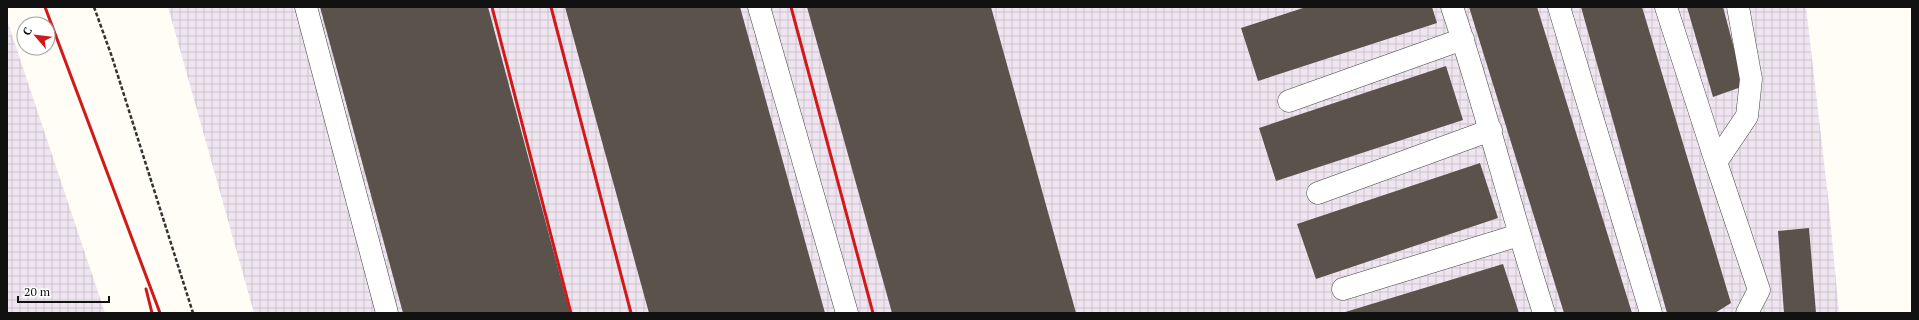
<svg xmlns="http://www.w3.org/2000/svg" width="1919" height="320" font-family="'PT Serif',serif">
  <defs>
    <pattern id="industrial-grid" width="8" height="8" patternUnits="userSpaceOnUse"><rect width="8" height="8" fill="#efe5f0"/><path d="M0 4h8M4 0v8" fill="none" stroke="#ccc3cd"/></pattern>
  </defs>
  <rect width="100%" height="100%" fill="#fffdf5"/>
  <path fill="url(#industrial-grid)" d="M168,7H1806L1828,196L1839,313H254Z
    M7,20L105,313H7Z"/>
  <path fill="#5b524c" d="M320,7H488L570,313H403Z
    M565,7H740L825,313H649Z
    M807,7H991L1076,313H892Z
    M1306,7H1432L1437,23L1258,81L1241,28Z
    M1469,7H1537L1632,313H1564Z
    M1581,7H1642L1731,303L1715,313H1667Z
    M1687,7H1723L1744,86L1713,97Z
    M1446,66L1463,120L1276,181L1259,128Z
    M1480,163L1498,218L1316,279L1297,224Z
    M1809,228L1816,313H1784L1778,231Z
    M1503,264L1519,313H1342Z"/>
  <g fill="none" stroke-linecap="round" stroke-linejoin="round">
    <defs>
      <path id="minor" d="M306,7L387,313
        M759,7L847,313
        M1452,7C1486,108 1511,212 1544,313
        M1559,7L1651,313
        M1666,7L1716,162
        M1738,7L1751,79L1747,116L1716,162L1759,290L1747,313
        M1289,101L1463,39
        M1318,193L1491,130
        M1343,289L1519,235"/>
    </defs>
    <use href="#minor" stroke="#444" stroke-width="23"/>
    <path stroke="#333" stroke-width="2.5" stroke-dasharray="4 2" stroke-linecap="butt" d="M94,7L112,57L193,313"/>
    <use href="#minor" stroke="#fff" stroke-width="22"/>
    <path stroke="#d1191a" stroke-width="3" d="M45,7L160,313
      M492,7L571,313
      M551,7L631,313
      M791,7L873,313
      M146,289L152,313"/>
  </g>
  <rect width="1919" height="320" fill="none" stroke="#111111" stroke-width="16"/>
  <g transform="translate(36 36) rotate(298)"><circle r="19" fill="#ffffff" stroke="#a0a0a0"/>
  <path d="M0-3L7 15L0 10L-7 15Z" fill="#d1191a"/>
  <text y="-6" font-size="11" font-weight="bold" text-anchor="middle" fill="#111111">С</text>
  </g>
  <path d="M18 296v6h91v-6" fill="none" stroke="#111111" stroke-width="2"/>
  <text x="24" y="296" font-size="12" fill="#111111" stroke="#ffffff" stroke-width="3" paint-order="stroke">20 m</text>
</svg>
